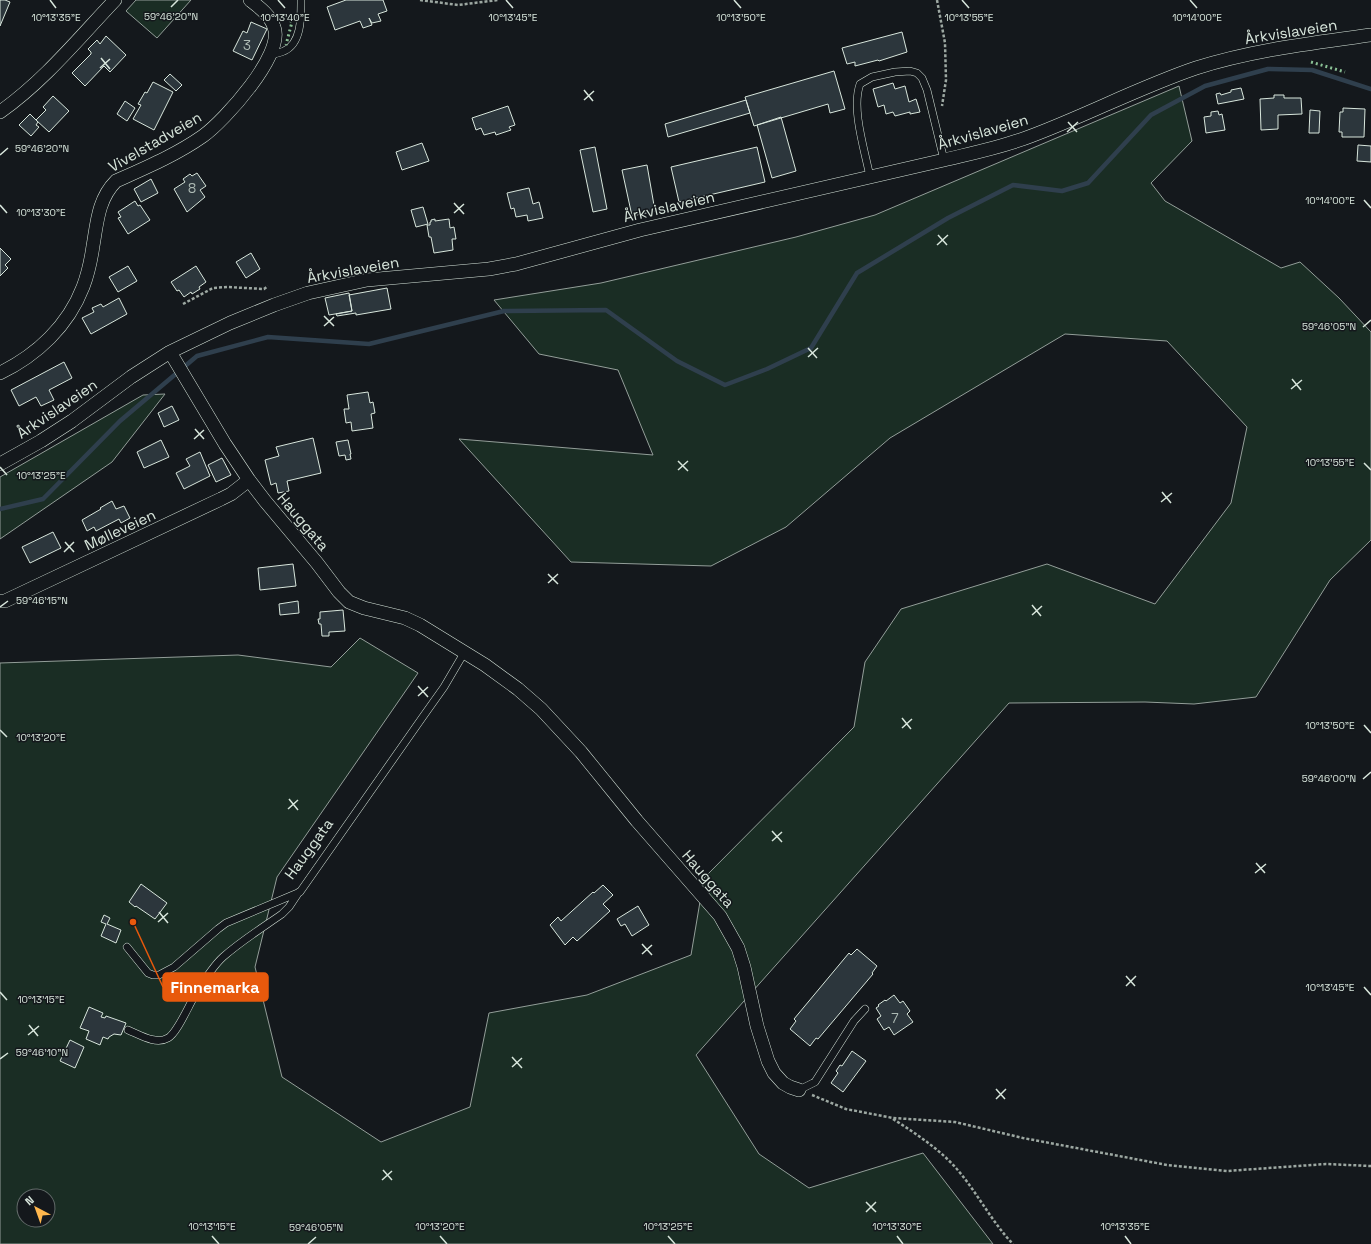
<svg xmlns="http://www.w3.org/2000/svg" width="1371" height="1244" font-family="'Space Grotesk',sans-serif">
  <rect width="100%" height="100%" fill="#14181c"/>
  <path fill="#1a2d24" stroke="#939e99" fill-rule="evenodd" d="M136,0H191L157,38L126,11Z
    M1179,86L1192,141L1151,183L1165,201L1281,268L1300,262L1339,298L1371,332V540L1330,580L1256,697L1194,704L1145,702L1009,703L696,1055L759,1154L809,1188L923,1153L993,1244H0V663L238,655L331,667L360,638L418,673L277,877L255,967L282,1077L381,1142L470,1107L489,1013L587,995L691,955L704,878L854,727L865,662L901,609L1047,564L1155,604L1231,503L1247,427L1167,341L1065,334L890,438L786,527L711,566L571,562L459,439L653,455L618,370L539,354L494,300L601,283L796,237L875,215ZM24,1196H48V1220H24Z
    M165,394L112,462L0,539V477L143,395Z"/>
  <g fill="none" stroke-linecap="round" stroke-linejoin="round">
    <path stroke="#2f3f4d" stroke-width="4.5" d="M0,509L43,499L120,421L197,356L268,337L369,344L504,311L606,310L677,361L725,385L767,369L811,348L857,273L948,218L1013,185L1062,191L1088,183L1151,115L1205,86L1268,69L1312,70L1371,89"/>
  </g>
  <path fill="#2c363c" stroke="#d8e6dc" d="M0,0H5L10,2L0,26Z
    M346,0H383L387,11L378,14L381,21L372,23L369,18L372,25L363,28L360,21L335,30L327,7Z
    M251,22L267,29L252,60L233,51L243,31L247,33Z
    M902,32L907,52L879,61L878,60L855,66V62L847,64L842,48Z
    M106,36L126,55L110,72L104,66L85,86L72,73L91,54V52L88,49L97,40L100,44Z
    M834,71L845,109L830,113L828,104L754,126L745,97Z
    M170,74L182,85L176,91L164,80Z
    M153,82L173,92L154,130L133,119L141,105L138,104L145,92L147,93Z
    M893,83L895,89L905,86L909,102L916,99L920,112L910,114V112L895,116L893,112L886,114L884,105L878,107L873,89Z
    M1241,88L1244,99L1218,104L1216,94L1220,93L1221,95L1231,92V90Z
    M1274,95H1284V98H1301L1302,114L1278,115V129L1261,130L1260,99L1274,98Z
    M53,96L69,111L49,132L36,120L46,110L43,107Z
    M746,100L750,113L668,137L665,124Z
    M125,101L135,108L127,121L117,114Z
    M508,106L515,125L509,127L511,130L496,135L495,132L484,135L481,128L476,130L472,118Z
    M1343,108L1365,109L1364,137H1342V132H1339L1340,112H1343Z
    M1310,110L1320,111L1319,133H1309Z
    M1218,111L1219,115L1222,114L1225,130L1206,133L1204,117L1211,116V112Z
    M30,114L38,122L36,125L39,127L31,136L19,125Z
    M781,117L796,171L772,178L757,125Z
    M422,143L429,161L402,170L396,152Z
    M1358,145L1371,146V162L1357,161Z
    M595,147L607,209L593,212L580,150Z
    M757,147L765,182L679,202L671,167Z
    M647,165L655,211L632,216L622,170Z
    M197,173L206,186L200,190L205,197L187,212L174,189L185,182L183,179L190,174L192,176Z
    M151,179L158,193L141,202L134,189Z
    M529,188L533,204L539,202L543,218L528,221L527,215L516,217L514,208L511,209L507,193Z
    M135,201L138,206L140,205L150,220L128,234L118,218L121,217L118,212Z
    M423,207L428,224L416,227L411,210Z
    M435,219V221L449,219L450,228L454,227L456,239H452L453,250L434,253L431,237H429L427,225H430V222H431V220Z
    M0,248L11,259L5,265L8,268L0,276Z
    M251,253L260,269L246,278L236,262Z
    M128,266L137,281L118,292L109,277Z
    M196,266L206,282L199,287L200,289L192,294L191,292L184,297L179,290L177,291L171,282Z
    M387,288L391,309L356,315V313L337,316L336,314L352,311L349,295Z
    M349,293L352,311L329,315L325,298Z
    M119,298L127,314L91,334L82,318L94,312L92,308L101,304L103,307Z
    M64,362L72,378L49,390L54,400L41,406L36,397L19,406L11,390Z
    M368,392L370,403L373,402L375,413L371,414L373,428L352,431L351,422L346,423L344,409H349L347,395Z
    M172,406L179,420L164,427L158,413Z
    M313,438L321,473L287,481L289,491L278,493L276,483L271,485L265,460L279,456L276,447Z
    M161,440L169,457L144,468L137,452Z
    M348,440L351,454H350L351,459L346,460L345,455L339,456L336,442Z
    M200,452L210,476L184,489L176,473L190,466L186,459Z
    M222,458L231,475L216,482L208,465Z
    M112,501L116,509L124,506L130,518L121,523L119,519L96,531L94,527L87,531L82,520L101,509L100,508Z
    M53,532L61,548L30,563L22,547Z
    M293,564L296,586L260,590L258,568Z
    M298,601L299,613L280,615L279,604Z
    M343,610L345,631L329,632V636H322L321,624H319L318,619H320V612Z
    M141,884L167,903L155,919L136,906L135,907L129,902Z
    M603,885L613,895L603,904L610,911L577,941L573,937L565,945L550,925L558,917L561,921L593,892L594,893Z
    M638,906L649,925L632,936L625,924L621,926L617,919Z
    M104,915L110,918L107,924L121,930L116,943L101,936L106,924L101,922Z
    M857,949L877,966L872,973L873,974L818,1039L816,1038L810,1046L790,1029L796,1021L794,1019L849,953L851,955Z
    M894,995L900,1003L903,1001L910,1011L907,1014L913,1022L894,1035L889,1027L884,1030L877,1019L881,1016L876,1008L879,1006L878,1005L885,1000L886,1001Z
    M89,1007L103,1013L101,1017L105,1018L106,1016L126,1023L121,1035L114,1034L109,1037L108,1039L103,1037L100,1045L86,1039L89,1031L80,1028Z
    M70,1040L84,1047L75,1068L60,1061Z
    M852,1051L866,1061L843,1092L831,1083L838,1073L836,1071L840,1065L842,1066Z"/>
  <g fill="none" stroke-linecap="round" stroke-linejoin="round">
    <defs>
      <path id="service" d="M269,55C274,54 280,53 284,51C302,43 301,16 301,0
        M870,177C865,151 851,109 860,84L872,77L895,72L910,71L917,73L922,78L927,90L944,160
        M127,947L148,973L153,975H159L174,967L218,929L226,923L300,892L422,718L444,687L464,653
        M128,1030C140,1035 156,1045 168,1038C177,1033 188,1007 194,997C202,984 211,968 223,957C241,941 262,928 282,914L289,907L299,892
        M799,1090L815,1082L854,1021L865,1009"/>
      <path id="minor" d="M0,112C44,81 78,39 115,0
        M170,352L225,444L249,480L265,501L317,563L339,592L349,602L364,608L405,618L420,625L485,665L518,689L541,709L581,752L637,821L720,916L738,948L744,967L757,1026L768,1061L774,1073L783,1083L790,1087L799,1090
        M0,373C37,355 68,326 83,287C88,274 91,260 93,246C97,223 98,199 116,181C145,168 176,155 203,136C224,121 285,54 274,27C270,15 259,7 250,0
        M0,464L41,441L72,421L131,377L170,352L230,323L274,305L308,293L367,280L489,269L516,264L640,230L944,160C973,153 1003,147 1031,136C1087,115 1140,87 1196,68C1253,50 1312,43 1371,35
        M0,601H5L221,499L231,494L249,480"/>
    </defs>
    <use href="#service" stroke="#d8e6dc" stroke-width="8"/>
    <use href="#minor" stroke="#d8e6dc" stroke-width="14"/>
    <path stroke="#9da8a2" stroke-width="2.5" stroke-dasharray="3 2" stroke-linecap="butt" d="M420,0L458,5L498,0
      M937,0L945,43L946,80L942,106
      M183,304L213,288L227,287L264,289L268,286
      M812,1095L846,1109L893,1118L955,1122L1023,1138L1167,1165L1227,1171L1326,1164L1371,1166
      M893,1119C915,1133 938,1148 956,1168C977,1192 991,1221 1013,1244"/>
    <use href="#service" stroke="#14181c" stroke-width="7"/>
    <use href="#minor" stroke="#14181c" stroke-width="13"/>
    <path stroke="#8ac095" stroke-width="3" stroke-dasharray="2 3" stroke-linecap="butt" d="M282,15L292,22L286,45
      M1311,62L1345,72"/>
  </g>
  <path fill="none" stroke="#d8e6dc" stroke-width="1.5" d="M50,0L56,8M278,0L285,8M506,0L513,8M734,0L741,8M962,0L969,8M1190,0L1197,8M171,7L178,0M101,58L110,69M100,68L110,59M584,90L593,101M584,100L594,91M1068,122L1077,132M1067,132L1078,122M0,155L8,148M1364,200L1371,208M454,203L464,214M0,205L7,213M454,213L464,204M938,235L947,245M937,245L948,235M324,316L334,326M324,326L334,317M1363,327L1371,320M808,348L817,358M808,357L818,348M1292,379L1301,390M1291,389L1302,380M195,429L204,439M194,439L204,430M678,461L688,471M1364,463L1371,470M0,467L7,475M678,470L688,461M1162,492L1171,503M1161,502L1172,493M65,542L74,552M64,552L74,542M548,574L558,584M548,583L558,574M1032,605L1041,616M0,607L8,601M1032,615L1042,606M418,686L428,697M418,696L428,687M902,718L911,729M1364,725L1371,733M902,728L912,719M0,730L7,737M1363,779L1371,772M289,799L298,810M288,809L298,800M772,831L782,842M772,841L782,832M1256,863L1265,873M1255,873L1266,864M159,912L168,923M158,922L168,913M642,944L652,955M642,954L652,945M1126,976L1135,986M1126,986L1136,976M1364,987L1371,995M0,992L7,1000M29,1025L38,1036M28,1035L39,1026M512,1057L522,1068M0,1059L8,1053M512,1067L522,1058M996,1089L1005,1099M996,1099L1006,1089M383,1170L392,1180M382,1180L392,1171M866,1202L876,1212M866,1212L876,1202M212,1236L219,1244M440,1236L447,1244M668,1236L675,1244M897,1236L903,1244M1125,1236L1131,1244M308,1244L316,1237"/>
  <g text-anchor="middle" stroke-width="3" stroke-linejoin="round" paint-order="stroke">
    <g font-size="13" fill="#adbab4">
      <text x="247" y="50">3</text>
      <text x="192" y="193">8</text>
      <text x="895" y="1023">7</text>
    </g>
    <g font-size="15" fill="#d8e6dc" stroke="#14181c">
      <text transform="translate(1291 32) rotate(-9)" y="5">Årkvislaveien</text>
      <text transform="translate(983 132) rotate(-16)" y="5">Årkvislaveien</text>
      <text transform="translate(155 142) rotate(-30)" y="5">Vivelstadveien</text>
      <text transform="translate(669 207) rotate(-13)" y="5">Årkvislaveien</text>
      <text transform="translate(353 270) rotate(-10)" y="5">Årkvislaveien</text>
      <text transform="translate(57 409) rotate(-34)" y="5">Årkvislaveien</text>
      <text transform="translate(303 522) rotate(50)" y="5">Hauggata</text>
      <text transform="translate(120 530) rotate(-25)" y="5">Mølleveien</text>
      <text transform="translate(309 849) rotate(-54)" y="5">Hauggata</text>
      <text transform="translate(708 879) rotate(49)" y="5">Hauggata</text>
    </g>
  </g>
  <g font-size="10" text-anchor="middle" fill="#d8e6dc" stroke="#14181c" stroke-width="3" stroke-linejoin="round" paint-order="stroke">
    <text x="171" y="20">59°46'20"N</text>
    <text x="969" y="21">10°13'55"E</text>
    <text x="56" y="21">10°13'35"E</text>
    <text x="285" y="21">10°13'40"E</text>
    <text x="513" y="21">10°13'45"E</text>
    <text x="741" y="21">10°13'50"E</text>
    <text x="1197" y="21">10°14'00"E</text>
    <text x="42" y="152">59°46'20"N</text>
    <text x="1330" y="204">10°14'00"E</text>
    <text x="41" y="216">10°13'30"E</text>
    <text x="1329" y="330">59°46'05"N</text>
    <text x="1330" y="466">10°13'55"E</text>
    <text x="41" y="479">10°13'25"E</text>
    <text x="42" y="604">59°46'15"N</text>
    <text x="1330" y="729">10°13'50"E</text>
    <text x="41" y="741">10°13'20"E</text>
    <text x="1329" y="782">59°46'00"N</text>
    <text x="1330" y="991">10°13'45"E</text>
    <text x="41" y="1003">10°13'15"E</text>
    <text x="42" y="1056">59°46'10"N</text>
    <text x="212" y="1230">10°13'15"E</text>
    <text x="440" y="1230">10°13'20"E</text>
    <text x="668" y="1230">10°13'25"E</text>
    <text x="897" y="1230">10°13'30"E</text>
    <text x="1125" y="1230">10°13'35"E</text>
    <text x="316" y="1231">59°46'05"N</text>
  </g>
  <path fill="none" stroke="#e8590c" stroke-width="1.5" d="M133 922L163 987"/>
  <circle fill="#e8590c" stroke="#14181c" stroke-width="1.5" cx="133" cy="922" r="4"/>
  <rect fill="#e8590c" stroke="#e8590c" stroke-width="1.5" x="163" y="973" width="105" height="28" rx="4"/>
  <g font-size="16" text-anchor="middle" font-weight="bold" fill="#fff">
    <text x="215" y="993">Finnemarka</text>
  </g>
  <g transform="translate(36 1208) rotate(319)"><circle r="19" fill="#14181c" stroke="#626a69"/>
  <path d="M0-3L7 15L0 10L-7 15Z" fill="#ffb74d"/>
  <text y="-6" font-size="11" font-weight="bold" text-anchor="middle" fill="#d8e6dc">N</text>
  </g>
</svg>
